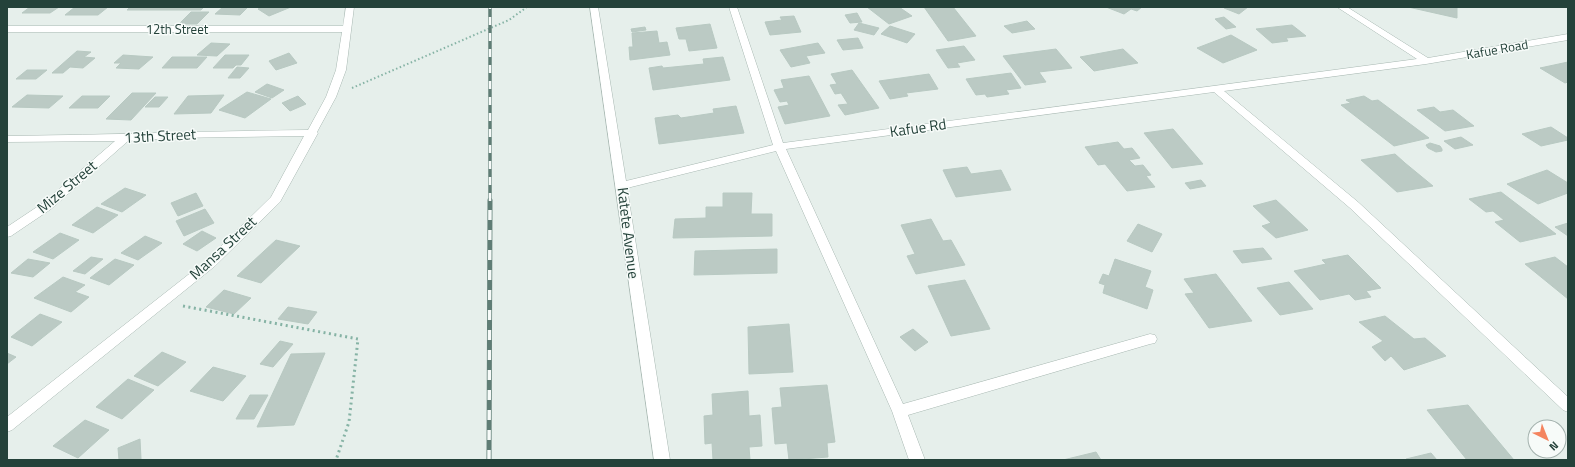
<svg xmlns="http://www.w3.org/2000/svg" width="1575" height="467" font-family="'Titillium Web',sans-serif">
  <rect width="100%" height="100%" fill="#e6efeb"/>
  <path fill="#bbcac4" stroke="#b8c9c2" d="M30,7H59L50,13H22Z
    M75,7H108L98,15H65Z
    M130,7H204L201,10H127Z
    M223,7H248L240,15L215,14Z
    M262,7H291L269,16L258,9Z
    M867,7H899L912,16L889,24Z
    M924,7H953L976,36L948,41Z
    M1106,7H1142L1137,11L1131,9L1124,14Z
    M1225,7H1248L1239,14L1224,8Z
    M1408,7H1451L1457,8V18Z
    M191,12H209L197,24H179Z
    M857,13L862,22L850,23L845,15Z
    M794,16L801,32L770,35L765,22L782,20L780,17Z
    M1224,17L1236,27L1226,29L1215,19Z
    M1027,21L1035,29L1012,33L1004,26Z
    M859,23L879,28L874,35L854,30Z
    M710,24L717,48L689,51L686,39H679L676,28Z
    M1292,25L1306,36L1286,38L1288,41L1272,43L1256,29Z
    M890,26L915,34L907,43L881,34Z
    M645,27L646,30L632,32L631,29Z
    M657,31L659,43L667,42L670,55L630,60L629,47H633L632,33Z
    M1231,35L1257,50L1223,63L1197,48Z
    M858,38L863,48L843,50L837,40Z
    M211,43L230,44L217,56L197,55Z
    M818,43L825,53L806,56L810,63L791,67L780,50Z
    M964,46L975,60L957,63L960,67L948,68L936,50Z
    M1056,49L1072,68L1039,72L1046,82L1025,85L1003,56Z
    M1123,49L1138,63L1094,71L1080,57Z
    M77,51L91,52L84,57L95,58L83,68L70,67L63,73H52Z
    M289,53L297,63L276,70L269,61Z
    M123,55L153,57L139,69L116,68L121,63H114Z
    M225,55H249L241,65H236L233,68H213Z
    M172,57H207L197,68H162Z
    M723,57L730,80L653,90L649,68L662,66L663,68L704,64L703,59Z
    M1568,62V82L1565,83L1540,68Z
    M237,67L249,68L240,78H228Z
    M27,70H47L36,79H16Z
    M852,70L879,108L845,115L838,105L848,104L841,93L835,94L830,85L837,84L831,74Z
    M1011,73L1021,88L1006,90L1009,94L987,97L985,94L976,95L966,79Z
    M929,74L938,89L906,93L908,96L890,99L879,81Z
    M809,76L830,116L785,124L778,107L789,105L787,101L780,102L774,90L784,88L781,80Z
    M267,84L284,90L272,98L255,92Z
    M247,92L271,99L245,118L219,110Z
    M132,93H156L131,120L106,119Z
    M27,95L63,96L49,108L12,107Z
    M224,95L211,113L174,114L188,96Z
    M82,96H110L98,108H69Z
    M298,96L306,104L290,111L282,103Z
    M1364,96L1372,101L1378,100L1429,138L1394,146L1341,105L1351,103L1346,100Z
    M155,97H168L159,107H145Z
    M736,106L744,133L659,144L655,118L678,115L681,118L714,113L713,109Z
    M1434,107L1440,112L1453,110L1474,126L1445,131L1417,110Z
    M1551,127L1568,138V140L1541,146L1522,134Z
    M1173,129L1203,164L1172,168L1144,133Z
    M1461,137L1473,145L1455,149L1444,141Z
    M1118,142L1124,149L1132,148L1140,158L1129,160L1135,166L1143,165L1151,175L1146,176L1155,187L1127,191L1105,164L1098,165L1085,147Z
    M1430,143L1440,146L1442,149V151L1436,152L1428,148L1426,145Z
    M1395,154L1405,163L1433,186L1397,192L1361,160Z
    M967,167L971,174L1001,170L1011,190L956,197L943,170Z
    M1547,170L1568,183V193L1538,204L1507,184Z
    M1201,180L1206,186L1190,189L1185,183Z
    M125,188L146,195L122,212L101,204Z
    M1501,192L1556,234L1520,242L1495,222L1504,220L1493,211L1486,212L1469,199Z
    M196,193L203,206L178,216L171,203Z
    M723,193H752L751,214H772V236L673,238L675,219L706,218V207H723Z
    M1276,200L1308,230L1276,238L1262,226L1271,223L1253,206Z
    M97,207L118,215L93,233L72,225Z
    M205,209L214,223L184,236L176,221Z
    M931,219L943,241L951,240L965,265L916,274L907,256L915,254L901,225Z
    M1568,223V236L1555,227Z
    M1138,224L1162,234L1152,252L1127,241Z
    M202,231L216,238L197,251L183,244Z
    M60,233L79,240L53,259L33,252Z
    M145,236L162,243L138,260L121,253Z
    M276,240L300,246L261,283L237,276Z
    M1263,248L1272,259L1242,263L1233,251Z
    M777,249V273L694,275L695,251Z
    M1348,255L1381,288L1366,291L1371,297L1355,300L1349,294L1320,300L1294,271L1326,264L1322,260Z
    M91,257L103,259L85,274L73,271Z
    M1555,257L1568,267V299L1525,264Z
    M28,259L50,263L33,277L11,273Z
    M115,259L134,265L109,285L90,278Z
    M1115,259L1151,271L1145,287L1153,290L1147,309L1103,293L1105,285L1099,283L1103,274L1109,276Z
    M1216,274L1252,321L1209,328L1185,294L1194,293L1184,279Z
    M63,277L85,285L75,292L89,297L71,312L34,298Z
    M965,280L990,329L951,336L928,286Z
    M1289,282L1313,309L1280,315L1257,288Z
    M224,290L251,298L234,314L206,307Z
    M288,307L317,312L308,324L278,319Z
    M40,314L62,322L32,346L11,337Z
    M1385,316L1414,339L1425,338L1446,356L1404,370L1391,356L1385,361L1372,347L1383,341L1359,322Z
    M789,324L793,372L749,374L748,327Z
    M913,329L928,342L915,351L900,337Z
    M280,341L293,344L273,367L260,364Z
    M162,352L186,362L158,386L134,376Z
    M7,353L16,357L7,364Z
    M325,353L294,425L257,427L291,354Z
    M213,367L246,376L223,401L190,391Z
    M128,379L154,390L122,419L96,407Z
    M827,385L835,442L827,443L828,457L789,460L787,443L775,444L772,408L782,407L780,388Z
    M748,391L749,416L760,415L762,446L749,447L750,460H713L712,443L705,444L704,416L713,415L712,394Z
    M250,395H268L254,419H236Z
    M1468,405L1514,460H1467L1427,410Z
    M85,420L109,430L78,458L53,446Z
    M140,439L141,459L119,460L118,448Z
    M1096,452L1101,460H1063Z
    M1431,453L1437,460H1407L1406,459Z"/>
  <g fill="none" stroke-linecap="round" stroke-linejoin="round">
    <defs>
      <path id="minor" d="M346,7H354L346,70L336,97L317,132L318,133L280,202L215,266L12,430L7,432V417L207,260L271,197L304,136L171,138L128,141L51,209L11,236L7,237V227L43,203L115,141L7,142V136C107,135 208,131 308,130L326,97L336,70L342,32H7V26H343Z
        M590,7H598L626,181L773,145L729,7H737L783,143L1417,59L1337,7H1347L1428,58L1568,34V40L1426,64L1224,91L1358,202L1568,397V412L1563,410L1350,208L1214,92L786,149L903,404L1150,334L1155,335L1157,339L1155,343L1150,344L908,415L925,460H909L892,411L776,151L627,188L670,460H654Z"/>
    </defs>
    <use href="#minor" stroke="#a8b8b2" stroke-width="1"/>
    <path stroke="#86b3a5" stroke-width="2" stroke-dasharray="1.5 2.5" stroke-linecap="butt" d="M352,88L509,20L527,7"/>
    <path stroke="#86b3a5" stroke-width="3" stroke-dasharray="2 3.5" stroke-linecap="butt" d="M183,306L358,339L349,422L336,460"/>
    <use href="#minor" fill="#fff" fill-rule="evenodd"/>
    <defs>
      <path id="rail-far1" d="M490,201V7"/>
      <path id="rail" d="M489,460L490,200"/>
    </defs>
    <use href="#rail-far1" stroke="#5f7d75" stroke-width="3.5"/>
    <use href="#rail" stroke="#5f7d75" stroke-width="5"/>
    <use href="#rail-far1" stroke="#f7fbf9" stroke-width="2.5" stroke-dasharray="8" stroke-linecap="butt"/>
    <use href="#rail" stroke="#f7fbf9" stroke-width="3.5" stroke-dasharray="10" stroke-linecap="butt"/>
  </g>
  <g text-anchor="middle" stroke-width="3" stroke-linejoin="round" paint-order="stroke">
    <g font-size="13" fill="#24423a" stroke="#f7fbf9">
      <text x="177" y="34">12th Street</text>
      <text transform="translate(1497 49) rotate(-10)" y="5">Kafue Road</text>
    </g>
    <g font-size="15" fill="#24423a" stroke="#f7fbf9">
      <text transform="translate(918 128) rotate(-8)" y="5">Kafue Rd</text>
      <text transform="translate(160 136) rotate(-3)" y="5">13th Street</text>
      <text transform="translate(67 187) rotate(-40)" y="5">Mize Street</text>
      <text transform="translate(628 233) rotate(83)" y="5">Katete Avenue</text>
      <text transform="translate(223 248) rotate(-43)" y="5">Mansa Street</text>
    </g>
  </g>
  <rect width="1575" height="467" fill="none" stroke="#24423a" stroke-width="16"/>
  <g transform="translate(1547 439) rotate(137)"><circle r="19" fill="#f7fbf9" stroke="#a3b1ad"/>
  <path d="M0-3L7 15L0 10L-7 15Z" fill="#f4845f"/>
  <text y="-6" font-size="11" font-weight="bold" text-anchor="middle" fill="#24423a">N</text>
  </g>
</svg>
